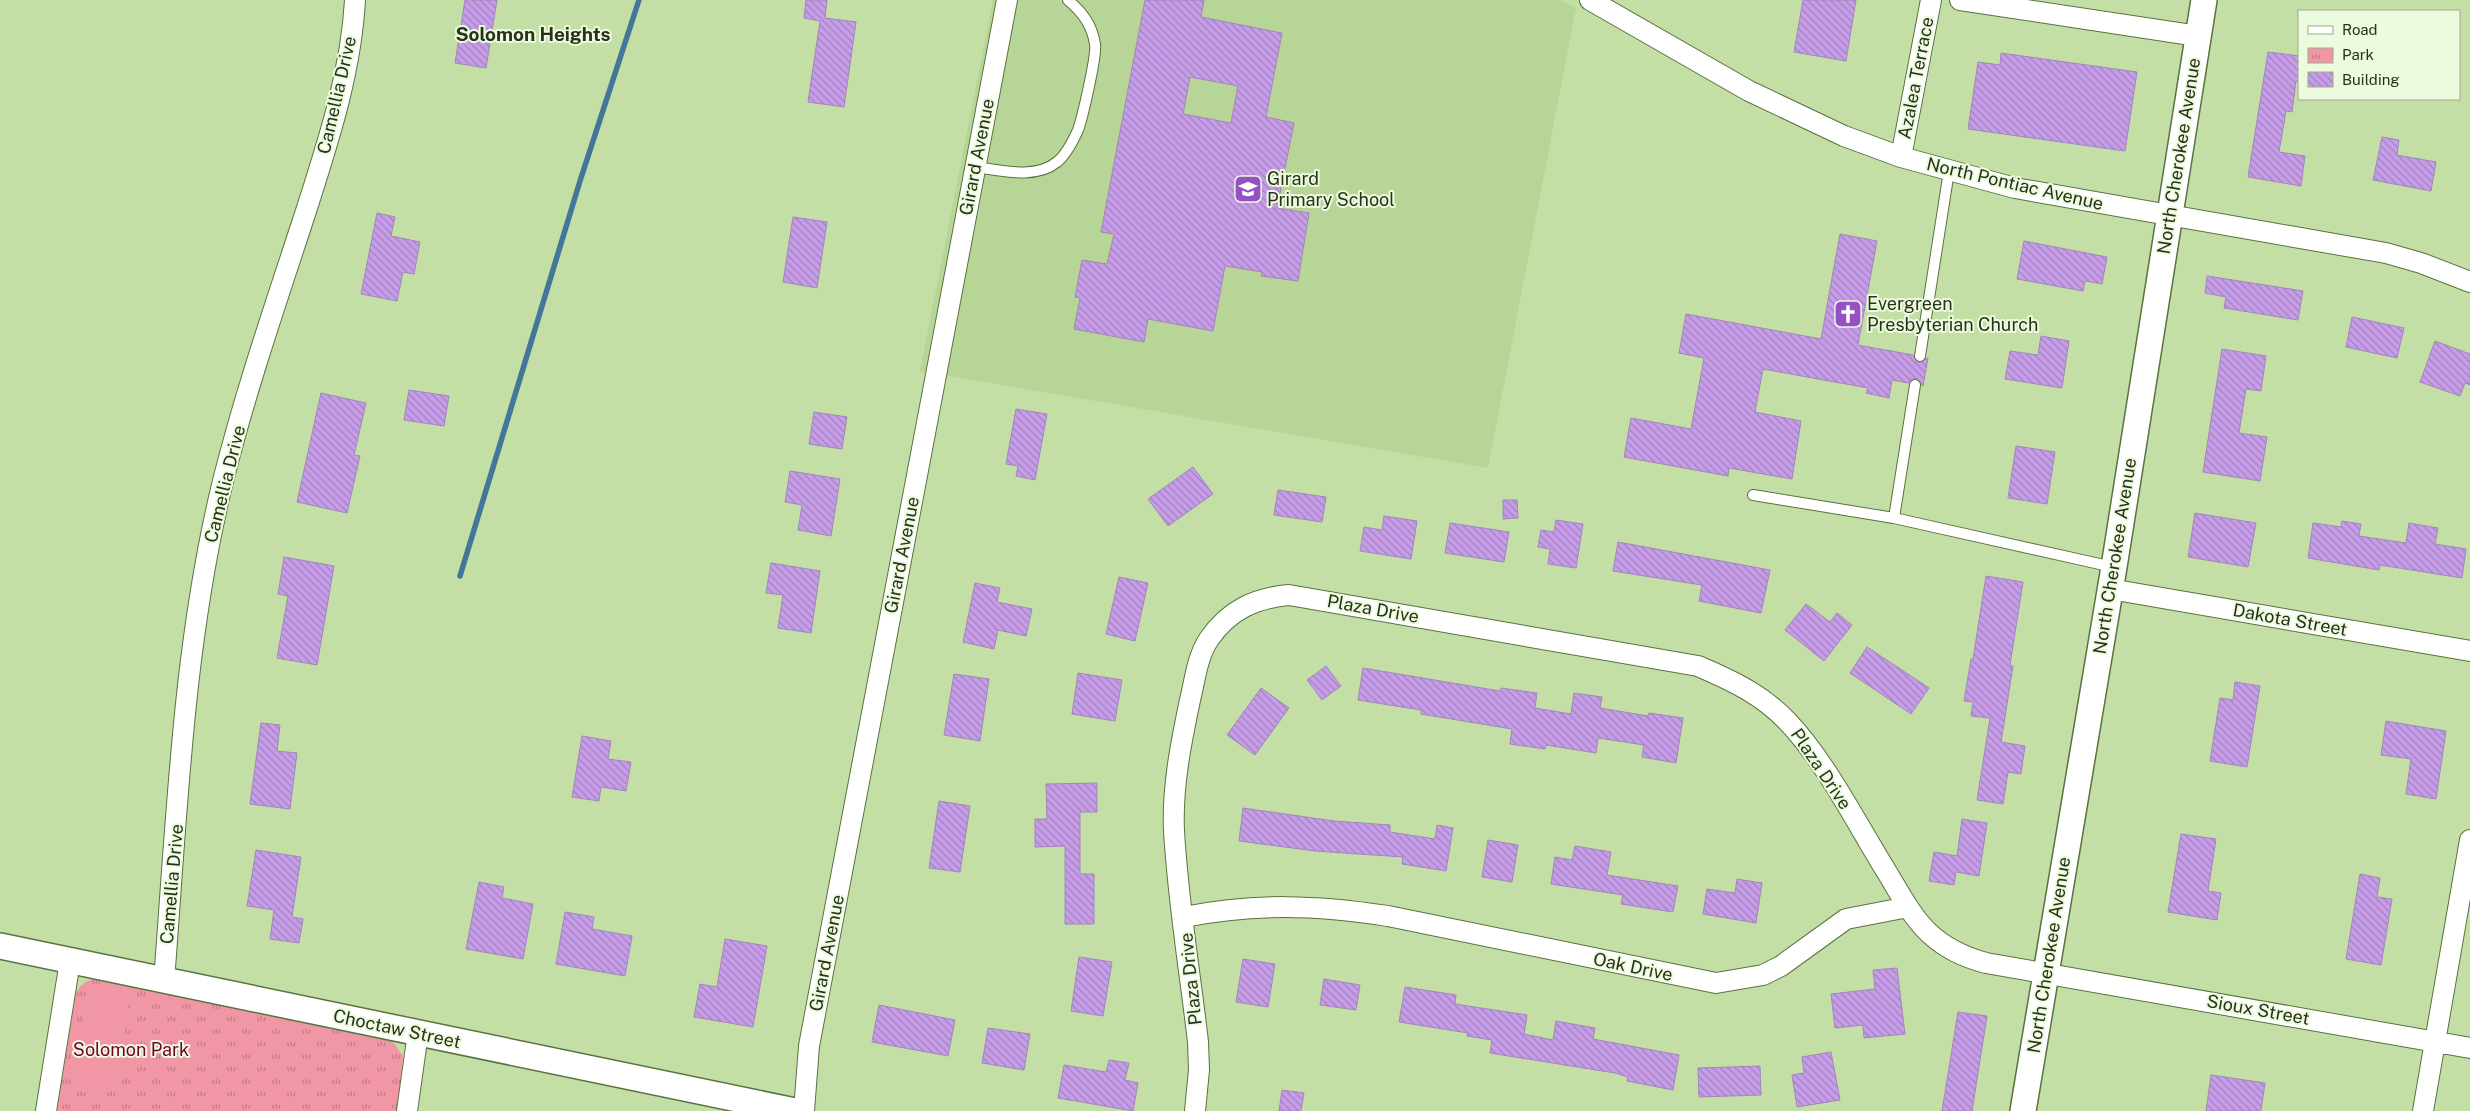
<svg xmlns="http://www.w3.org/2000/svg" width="2470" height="1111" font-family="'Public Sans',sans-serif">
  <defs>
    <pattern id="park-tufts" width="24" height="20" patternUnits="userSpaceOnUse" patternTransform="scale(1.25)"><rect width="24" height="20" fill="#f096a5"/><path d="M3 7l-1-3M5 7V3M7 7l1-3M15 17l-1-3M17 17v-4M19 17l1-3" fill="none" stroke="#c27b86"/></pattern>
    <pattern id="building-back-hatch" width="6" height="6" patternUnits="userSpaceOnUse" patternTransform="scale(1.25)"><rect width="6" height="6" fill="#c79dea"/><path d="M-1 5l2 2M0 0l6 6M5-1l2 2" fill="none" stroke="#a281bd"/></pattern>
  </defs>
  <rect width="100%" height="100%" fill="#c4dfa6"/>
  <path fill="#b7d596" d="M993,0H1561L1576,8L1488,468L920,371Z"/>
  <path fill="url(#park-tufts)" d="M96,979L393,1042L403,1056L398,1111H57L76,993C81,984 86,980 96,979Z"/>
  <path fill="#f096a5" d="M88,986L131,994L114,1088L71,1081Z"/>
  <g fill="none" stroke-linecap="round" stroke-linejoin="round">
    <path stroke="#44769a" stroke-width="5.5" d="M460,576L580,181L639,0"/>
  </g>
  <path fill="url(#building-back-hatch)" stroke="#a286b9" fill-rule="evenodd" d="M465,0H497L486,68L455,63Z
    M806,0H827L825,18L856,22L844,107L808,102L820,21L804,18Z
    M1145,0H1204L1201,17L1282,33L1266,117L1294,123L1277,208L1309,213L1298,281L1261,276L1262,272L1225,266L1213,331L1148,319L1144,342L1074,329L1080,298L1075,297L1082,260L1107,264L1114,234L1101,232ZM1190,77L1238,86L1231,123L1183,114Z
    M1803,0H1856L1846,61L1794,52Z
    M2268,52L2299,56V82L2296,81L2292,112L2286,111L2279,152L2305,156L2301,186L2248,177Z
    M2001,53L2137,72L2125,151L1968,129L1978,62L2000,65Z
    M2382,137L2399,140L2397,155L2436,162L2431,191L2373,180Z
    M377,213L395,217L391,236L420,242L414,274L403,272L397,301L361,294Z
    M793,217L827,222L817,288L783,282Z
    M1840,234L1877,241L1858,345L1913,355L1918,363L1928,358L1923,386L1917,378L1912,379L1908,383L1892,380L1889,398L1866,393L1868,388L1763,369L1755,412L1801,421L1792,479L1729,468L1728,476L1624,457L1631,418L1691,429L1704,358L1679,353L1686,314L1821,339Z
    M2024,241L2107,257L2102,284L2085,281L2083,291L2017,279Z
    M2207,276L2303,291L2298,320L2224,308L2226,297L2205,293Z
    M2352,317L2404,328L2397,358L2346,347Z
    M2041,336L2069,341L2062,388L2005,379L2010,351L2038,355Z
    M2435,341L2470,354V385L2465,383L2460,396L2420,382Z
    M2222,349L2266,356L2261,391L2246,389L2239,433L2267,437L2260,481L2203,472Z
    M409,390L449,396L444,426L404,420Z
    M321,393L366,403L354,455L360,456L347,513L297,502Z
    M1016,409L1047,414L1035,480L1016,476L1018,466L1006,464Z
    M814,412L847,417L842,449L809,444Z
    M2016,446L2055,452L2047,504L2008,498Z
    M1193,467L1213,494L1168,526L1148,499Z
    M790,471L840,479L831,536L798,530L802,505L785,502Z
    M1278,490L1326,497L1322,522L1274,515Z
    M1503,500H1517L1518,518L1503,519Z
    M2195,513L2256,523L2248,567L2188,557Z
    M1384,516L1417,521L1411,559L1360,551L1364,527L1382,530Z
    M1556,520L1583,524L1576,568L1548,564L1550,549L1538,547L1541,530L1554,532Z
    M2342,521L2361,524L2359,536L2406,543L2409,523L2438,528L2435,544L2466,549L2462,578L2380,565L2379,570L2308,558L2313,523L2341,527Z
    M1450,523L1509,532L1504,562L1445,553Z
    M1618,542L1770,570L1761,613L1699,601L1702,585L1613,571Z
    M284,557L334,566L317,665L277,658L288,596L278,594Z
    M771,563L820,571L811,633L778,628L783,595L766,593Z
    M1986,576L2023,582L2010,665L2013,666L2001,742L2025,746L2021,774L2008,772L2003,804L1977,800L1990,718L1971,716L1973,702L1964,701L1971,659H1973Z
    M1119,577L1148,583L1135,641L1106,634Z
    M975,583L1000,588L997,602L1032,609L1026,636L998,630L994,649L963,642Z
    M1806,604L1830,622L1837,613L1852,625L1824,661L1785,630Z
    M1867,647L1929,688L1911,714L1850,673Z
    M1326,666L1341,686L1322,700L1307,680Z
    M1363,668L1500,691L1501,688L1537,693L1535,708L1571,714L1574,693L1602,697L1600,708L1648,716L1649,713L1683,718L1676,763L1642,757L1644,745L1598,738L1596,753L1546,745L1545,749L1510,744L1512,729L1421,714V710L1358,700Z
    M1078,673L1122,680L1115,721L1072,714Z
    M954,674L989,679L980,741L944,735Z
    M2235,682L2260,686L2247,767L2210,761L2220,698L2233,700Z
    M1261,688L1289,708L1255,755L1227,735Z
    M2386,721L2446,731L2436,799L2406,794L2411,759L2381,755Z
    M261,723L280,725L277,751L297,753L290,809L250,804Z
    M582,736L611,741L608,759L631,762L626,791L601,787L599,801L572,797Z
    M1097,783V812H1080V874H1094V924H1065V846L1035,847V819H1047L1046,784Z
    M939,801L970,806L960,872L929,868Z
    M1243,808L1334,821L1390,825V832L1435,839L1437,825L1453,828L1446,871L1402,864L1403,857L1315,851L1239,841Z
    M1962,819L1987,823L1979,876L1956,872L1954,885L1929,881L1934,852L1957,856Z
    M2181,834L2216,839L2208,891L2221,893L2217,920L2168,912Z
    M1488,840L1518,845L1512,882L1482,877Z
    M1575,846L1611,852L1607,875L1678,886L1673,912L1621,904L1623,895L1551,884L1555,857L1572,860Z
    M256,850L301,857L292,917L303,919L299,943L270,939L274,910L247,906Z
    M2360,874L2380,878L2377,897L2392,899L2381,965L2346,959Z
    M1737,879L1762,883L1756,923L1703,914L1707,889L1735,893Z
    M479,882L504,887L502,898L533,904L523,959L466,949Z
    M565,912L594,917L592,929L632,936L625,976L556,964Z
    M725,939L767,946L753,1027L694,1017L700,984L717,987Z
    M1079,957L1112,962L1103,1016L1071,1011Z
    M1243,959L1275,964L1268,1007L1236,1002Z
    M1897,968L1905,1034L1864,1038L1863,1025L1835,1028L1831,994L1875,989L1873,970Z
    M1324,979L1360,985L1356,1010L1320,1005Z
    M1405,987L1456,995L1455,1004L1527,1015L1524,1034L1553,1040L1556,1021L1595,1028L1593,1039L1679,1055L1673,1090L1627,1081L1628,1077L1615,1073L1490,1053L1492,1040L1467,1036L1468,1033L1399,1022Z
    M879,1005L955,1020L948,1056L872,1042Z
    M1958,1012L1987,1016L1972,1111H1942Z
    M988,1028L1030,1034L1024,1070L982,1063Z
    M1831,1052L1840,1100L1797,1107L1792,1075L1804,1073L1802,1057Z
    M1109,1060L1129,1063L1125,1080L1138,1083L1133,1111L1058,1098L1064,1065L1106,1072Z
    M1760,1066L1761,1095L1699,1097L1698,1068Z
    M2211,1075L2265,1083L2261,1111H2206Z
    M1282,1090L1304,1093L1301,1111H1279Z"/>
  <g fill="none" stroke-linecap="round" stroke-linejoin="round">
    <defs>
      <path id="service" d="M975,167C1000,170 1035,180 1057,162C1066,155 1073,141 1078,130C1082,119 1097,56 1095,44C1092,25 1083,13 1068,0
        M1920,356L1949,171
        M1753,495L1894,518L2113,567
        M1894,518L1915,385"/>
      <path id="minor" d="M1590,0L1749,91L1844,136L1901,157L2015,188L2386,253L2421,263L2470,282
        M1960,0L2198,36
        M1901,157L1931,0
        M2110,589L2470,651
        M1184,917C1255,903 1316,905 1388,916L1716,983L1763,975L1781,966L1846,919L1908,907
        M164,981C177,814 183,644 223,481C246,389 277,300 306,211C328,142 351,73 355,0
        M46,1111L70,961
        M407,1111L418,1033
        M804,1111L809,1046L1007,0
        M1195,1111L1199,1070L1198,1042C1190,972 1178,902 1174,831C1172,787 1181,743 1190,700C1195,680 1197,657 1209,639C1229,610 1255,598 1289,595L1698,666C1731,680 1763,695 1788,722C1826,762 1858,826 1888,874C1900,894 1912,917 1929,933C1946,949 1964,957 1986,963L2470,1048
        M2423,1111L2470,840"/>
      <path id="tertiary" d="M0,946L795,1111
        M2023,1111L2114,567L2204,0"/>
    </defs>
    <use href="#service" stroke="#5a723e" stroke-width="12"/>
    <use href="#minor" stroke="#5a723e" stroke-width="22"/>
    <use href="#tertiary" stroke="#5a723e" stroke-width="28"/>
    <use href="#service" stroke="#fff" stroke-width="10"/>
    <use href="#minor" stroke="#fff" stroke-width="20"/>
    <use href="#tertiary" stroke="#fff" stroke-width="25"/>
  </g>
  <defs>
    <symbol id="school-square" viewBox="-11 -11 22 22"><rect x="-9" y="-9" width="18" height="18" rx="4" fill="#9450c4" stroke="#ecfbde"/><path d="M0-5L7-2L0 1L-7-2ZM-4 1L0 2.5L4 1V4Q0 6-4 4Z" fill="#fff"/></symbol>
    <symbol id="church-square" viewBox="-11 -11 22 22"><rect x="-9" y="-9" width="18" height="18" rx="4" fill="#9450c4" stroke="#ecfbde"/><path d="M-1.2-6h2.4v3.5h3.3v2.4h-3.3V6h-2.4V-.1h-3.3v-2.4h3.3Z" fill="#fff"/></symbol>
  </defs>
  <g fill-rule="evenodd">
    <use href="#school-square" x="1232" y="173" width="32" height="32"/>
    <use href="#church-square" x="1832" y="298" width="32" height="32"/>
  </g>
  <g text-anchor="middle" stroke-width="4" stroke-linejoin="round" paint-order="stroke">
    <g font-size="18" fill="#27311b" stroke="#ecfbde">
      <text transform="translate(1916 78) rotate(-79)" y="6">Azalea Terrace</text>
      <text transform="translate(337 95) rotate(-77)" y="6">Camellia Drive</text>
      <text transform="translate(2179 156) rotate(-81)" y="6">North Cherokee Avenue</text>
      <text transform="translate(977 157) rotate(-79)" y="6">Girard Avenue</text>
      <text transform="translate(2015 184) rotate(13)" y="6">North Pontiac Avenue</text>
      <text transform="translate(225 484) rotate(-76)" y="6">Camellia Drive</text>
      <text transform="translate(902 555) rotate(-79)" y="6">Girard Avenue</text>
      <text transform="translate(2115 556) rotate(-81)" y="6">North Cherokee Avenue</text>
      <text transform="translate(1373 609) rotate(10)" y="6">Plaza Drive</text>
      <text transform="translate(2290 620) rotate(10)" y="6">Dakota Street</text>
      <text transform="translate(1821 769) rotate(56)" y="6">Plaza Drive</text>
      <text transform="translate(172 884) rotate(-85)" y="6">Camellia Drive</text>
      <text transform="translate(827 953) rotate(-79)" y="6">Girard Avenue</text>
      <text transform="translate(2049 955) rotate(-81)" y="6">North Cherokee Avenue</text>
      <text transform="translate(1633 967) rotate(12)" y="6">Oak Drive</text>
      <text transform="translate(1191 979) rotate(-96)" y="6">Plaza Drive</text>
      <text transform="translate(2258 1010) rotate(10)" y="6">Sioux Street</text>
      <text transform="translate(397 1029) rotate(12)" y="6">Choctaw Street</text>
    </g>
    <g font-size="18" fill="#27311b" stroke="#ecfbde" text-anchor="start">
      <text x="1267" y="185">Girard<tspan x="1267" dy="21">Primary School</tspan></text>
      <text x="1867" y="310">Evergreen<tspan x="1867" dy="21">Presbyterian Church</tspan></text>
    </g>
    <g font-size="18" fill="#76002d" stroke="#ecfbde">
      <text x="131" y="1056">Solomon Park</text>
    </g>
    <g font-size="19" font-weight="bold" fill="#27311b" stroke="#ecfbde">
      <text x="533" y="41">Solomon Heights</text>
    </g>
  </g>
  <rect x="2298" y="10" width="162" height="90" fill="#ecfbde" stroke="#9daa90"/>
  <rect x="2308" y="26" width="25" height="8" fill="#ffffff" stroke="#9daa90"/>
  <text x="2342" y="35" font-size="15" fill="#27311b">Road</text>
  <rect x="2308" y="48" width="25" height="15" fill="url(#park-tufts)" stroke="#9daa90"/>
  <text x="2342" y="60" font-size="15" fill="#27311b">Park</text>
  <rect x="2308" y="72" width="25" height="15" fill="url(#building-back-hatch)" stroke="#9daa90"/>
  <text x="2342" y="85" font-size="15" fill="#27311b">Building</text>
</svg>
